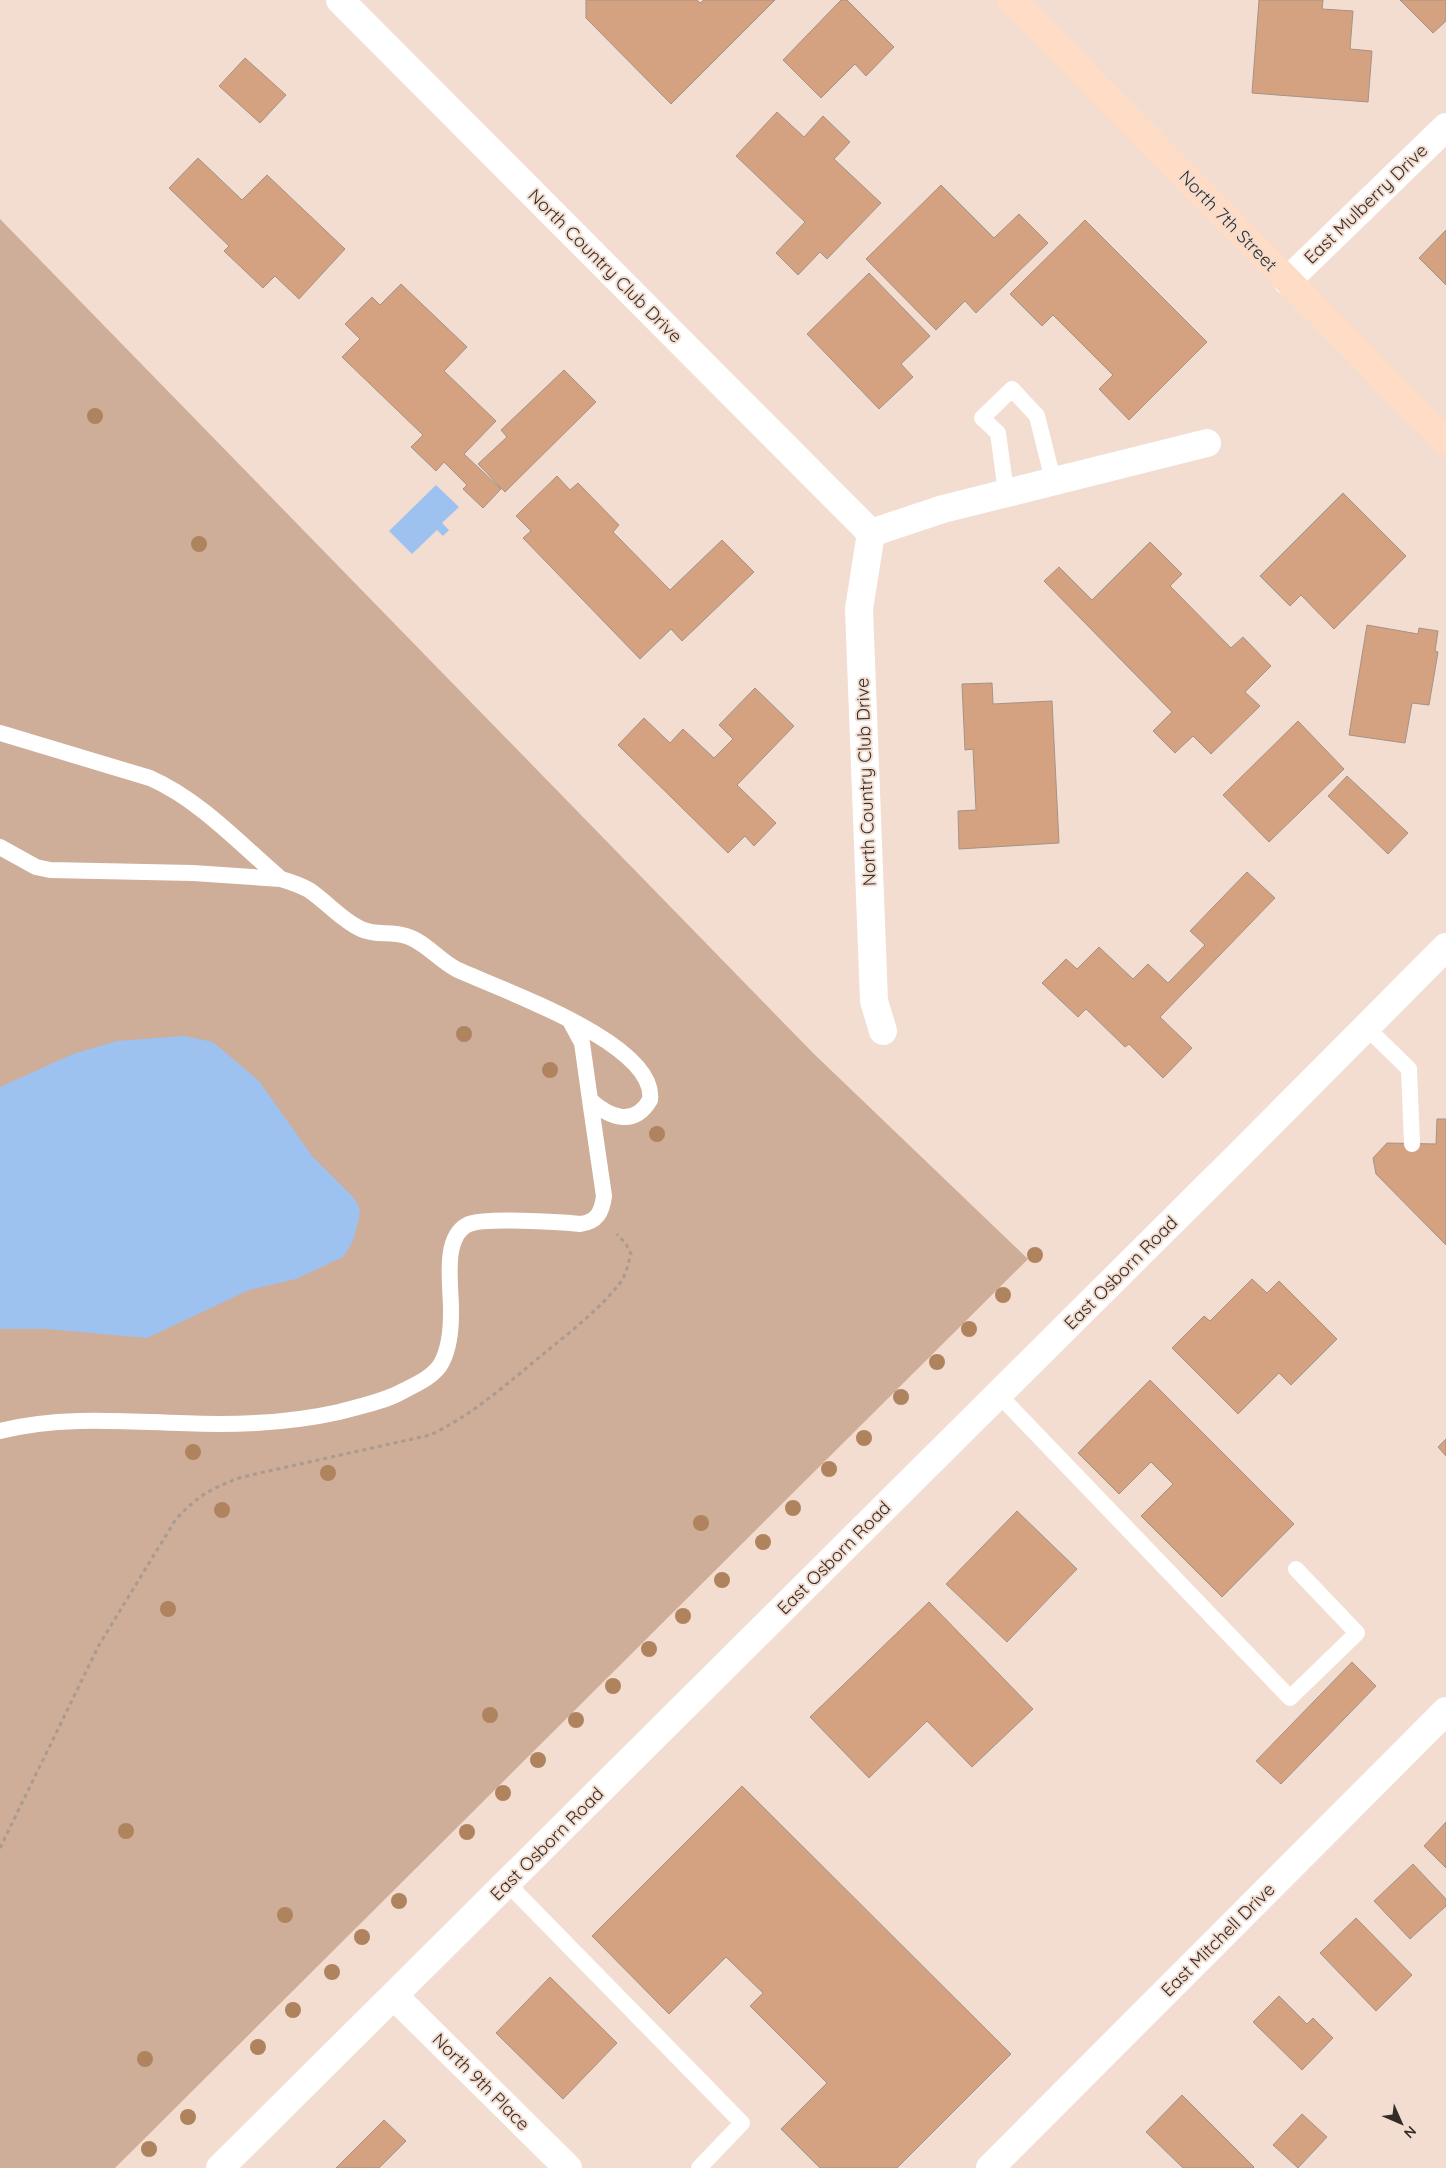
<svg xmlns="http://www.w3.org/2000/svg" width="1446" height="2168" font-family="Quicksand,sans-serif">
  <rect width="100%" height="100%" fill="#f2ddd0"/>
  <path fill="#cead99" d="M0,219L813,1053L1028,1259L115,2168H0Z"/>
  <path fill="#9ec2f0" d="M436,485L459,507L442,523L449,530L443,536L437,530L412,554L389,531Z
    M184,1036L213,1042L259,1081L312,1156L354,1198L360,1209L358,1223L352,1243L343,1257L296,1279L249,1290L147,1338L47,1329H0V1087L73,1054L117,1041Z"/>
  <path fill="#d5a281" stroke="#a59286" d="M586,0H697L700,3L704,0H775L671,104L586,18Z
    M841,0H847L894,47L866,76L855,64L821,98L783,60Z
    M1259,0H1323L1322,9L1353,11L1350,49L1372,51L1368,102L1252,93Z
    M1400,0H1446V21L1433,33Z
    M245,58L286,95L260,123L219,86Z
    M777,112L804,137L823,116L850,142L834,159L881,203L827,259L820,252L798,275L776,253L805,222L736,156Z
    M198,158L242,200L267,175L345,249L299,299L275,276L263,288L224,251L229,246L169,188Z
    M941,185L994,238L1019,214L1048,243L976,313L965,301L936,330L866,259Z
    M1085,220L1207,342L1129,420L1099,389L1113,375L1053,315L1042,326L1010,294Z
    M1446,230V285L1419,258Z
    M869,273L930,336L901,364L913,377L879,409L807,334Z
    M401,284L467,347L444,371L496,421L464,454L501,489L483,508L463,489L467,485L444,462L436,471L411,447L423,435L342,357L360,339L345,324L372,297L380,305Z
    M564,370L596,402L505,492L478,464L507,437L501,430Z
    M557,476L570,490L578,483L619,525L613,532L670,590L722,540L754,572L682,641L671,629L640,659L523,538L531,531L516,516Z
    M1343,493L1406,556L1334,629L1301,595L1290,606L1260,576Z
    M1150,542L1182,574L1170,586L1231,648L1243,637L1271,666L1245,692L1260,706L1211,754L1193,736L1175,753L1153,731L1172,712L1044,581L1059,567L1092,600Z
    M1367,625L1418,634L1419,628L1438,631L1435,651L1438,652L1429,705L1412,703L1405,743L1349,735Z
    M992,683L993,704L1052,701L1059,843L959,849L958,811L976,810L973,749L965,750L962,684Z
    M755,688L794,726L737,785L776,823L754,846L745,836L728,853L618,745L644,718L670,743L683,729L714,758L733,739L719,725Z
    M1298,721L1344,769L1269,842L1223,795Z
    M1347,776L1408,833L1388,854L1328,796Z
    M1247,872L1275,898L1160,1017L1192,1048L1163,1078L1129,1044L1125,1047L1086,1009L1078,1017L1042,983L1066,959L1077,969L1099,947L1133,979L1148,964L1168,983L1205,945L1190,931Z
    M1437,1119H1446V1245L1376,1174L1373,1158L1387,1143L1436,1144Z
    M1252,1279L1267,1293L1279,1281L1337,1339L1291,1385L1279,1373L1238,1414L1172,1348L1204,1316L1210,1321Z
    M1150,1380L1294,1524L1222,1597L1141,1516L1173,1484L1151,1462L1119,1494L1078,1453Z
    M1446,1439V1456L1438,1447Z
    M1017,1511L1077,1569L1007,1642L946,1584Z
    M929,1602L1033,1709L972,1767L927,1721L869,1778L810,1717Z
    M1352,1662L1376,1686L1281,1784L1256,1761Z
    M742,1786L1011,2054L897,2168H820L781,2129L827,2083L750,2006L763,1993L726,1957L669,2014L592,1936Z
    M1446,1822V1868L1424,1846Z
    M1413,1864L1446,1899V1906L1410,1939L1374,1901Z
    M1356,1918L1412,1975L1376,2011L1320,1953Z
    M550,1977L617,2043L563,2099L496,2033Z
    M1279,1996L1307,2024L1313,2018L1333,2038L1302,2070L1253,2022Z
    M1182,2095L1254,2167L1253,2168H1183L1146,2132Z
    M1302,2114L1327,2137L1298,2168L1273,2145Z
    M384,2120L406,2141L379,2168H336Z"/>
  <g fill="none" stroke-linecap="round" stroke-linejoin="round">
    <path stroke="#aa9a90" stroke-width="3" stroke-dasharray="4 4" stroke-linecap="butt" d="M0,1848L99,1645L176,1519C200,1494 210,1489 242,1477L430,1435C471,1416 507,1384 542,1355C569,1333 599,1310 620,1283C626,1275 628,1264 631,1254L626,1244L617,1234"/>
    <path stroke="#fff" stroke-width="16" d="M1006,492L998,433L982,418L1012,389L1037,416L1053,480
      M0,733L150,778C200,800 240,844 281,879L193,873L50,870L36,867L0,847
      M281,879C291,882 300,885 309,890C327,902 341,920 361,929C375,936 391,931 406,936C424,941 439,960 456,969C498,989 658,1043 650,1100C634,1127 610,1118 590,1100L582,1043L569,1019
      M1366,1027L1409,1069L1412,1144
      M998,1394L1290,1698L1357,1633L1296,1569
      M0,1431C70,1413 148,1424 219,1424C259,1424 299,1421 339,1412C358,1407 386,1401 403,1391C417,1384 435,1376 442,1362C449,1348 451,1329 451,1314C452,1290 441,1239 467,1225C482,1217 561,1222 580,1224C597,1222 602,1212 604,1196L590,1100
      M508,1884L742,2123L699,2168"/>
    <path stroke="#fff" stroke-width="28" d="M340,0L871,533L859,609L874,1001L883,1031
      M1287,281L1446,127
      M871,533L943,509L1207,443
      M394,1996L568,2168
      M990,2168L1446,1711"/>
    <path stroke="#fff" stroke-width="28" d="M220,2168L1238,1156L1446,947"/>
    <path stroke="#fedcc6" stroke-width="28" d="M1011,0L1446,441"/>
  </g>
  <g fill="#af835e">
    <circle cx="95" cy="416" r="8"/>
    <circle cx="199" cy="544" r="8"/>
    <circle cx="464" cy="1034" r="8"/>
    <circle cx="550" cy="1070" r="8"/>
    <circle cx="657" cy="1134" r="8"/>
    <circle cx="1035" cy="1255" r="8"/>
    <circle cx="1003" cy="1295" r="8"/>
    <circle cx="969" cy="1329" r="8"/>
    <circle cx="937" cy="1362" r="8"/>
    <circle cx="901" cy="1397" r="8"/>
    <circle cx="864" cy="1438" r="8"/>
    <circle cx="193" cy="1452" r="8"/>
    <circle cx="829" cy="1469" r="8"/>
    <circle cx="328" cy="1473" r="8"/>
    <circle cx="793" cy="1508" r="8"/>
    <circle cx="222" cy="1510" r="8"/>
    <circle cx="701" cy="1523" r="8"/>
    <circle cx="763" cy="1542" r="8"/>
    <circle cx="722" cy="1580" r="8"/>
    <circle cx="168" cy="1609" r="8"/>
    <circle cx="683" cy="1616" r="8"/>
    <circle cx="649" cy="1649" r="8"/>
    <circle cx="613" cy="1686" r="8"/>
    <circle cx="490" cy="1715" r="8"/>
    <circle cx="576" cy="1720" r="8"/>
    <circle cx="538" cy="1760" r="8"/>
    <circle cx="503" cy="1793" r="8"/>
    <circle cx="126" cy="1831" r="8"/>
    <circle cx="467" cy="1832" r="8"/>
    <circle cx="399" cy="1901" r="8"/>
    <circle cx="285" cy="1915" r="8"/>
    <circle cx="362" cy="1937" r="8"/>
    <circle cx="332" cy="1972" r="8"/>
    <circle cx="293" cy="2010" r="8"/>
    <circle cx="258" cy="2047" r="8"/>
    <circle cx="145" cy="2059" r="8"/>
    <circle cx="188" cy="2117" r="8"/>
    <circle cx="149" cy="2149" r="8"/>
  </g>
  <g text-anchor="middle" stroke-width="4" stroke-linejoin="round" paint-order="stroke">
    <g font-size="18" fill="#342c27" stroke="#f2ddd0">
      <text transform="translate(1366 204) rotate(-44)" y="6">East Mulberry Drive</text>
      <text transform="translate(1228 221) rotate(46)" y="6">North 7th Street</text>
      <text transform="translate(605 266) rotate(45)" y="6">North Country Club Drive</text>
      <text transform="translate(866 782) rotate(-92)" y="6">North Country Club Drive</text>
      <text transform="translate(1121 1273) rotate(-45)" y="6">East Osborn Road</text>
      <text transform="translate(834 1558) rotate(-45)" y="6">East Osborn Road</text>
      <text transform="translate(547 1844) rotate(-45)" y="6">East Osborn Road</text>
      <text transform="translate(1218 1940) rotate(-45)" y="6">East Mitchell Drive</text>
      <text transform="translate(481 2082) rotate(45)" y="6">North 9th Place</text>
    </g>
  </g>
  <g transform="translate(1401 2123) rotate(135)" stroke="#f2ddd0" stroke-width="4" paint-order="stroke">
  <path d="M0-4L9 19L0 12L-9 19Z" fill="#342c27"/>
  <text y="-8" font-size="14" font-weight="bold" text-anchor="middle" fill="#342c27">N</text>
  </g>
</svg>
